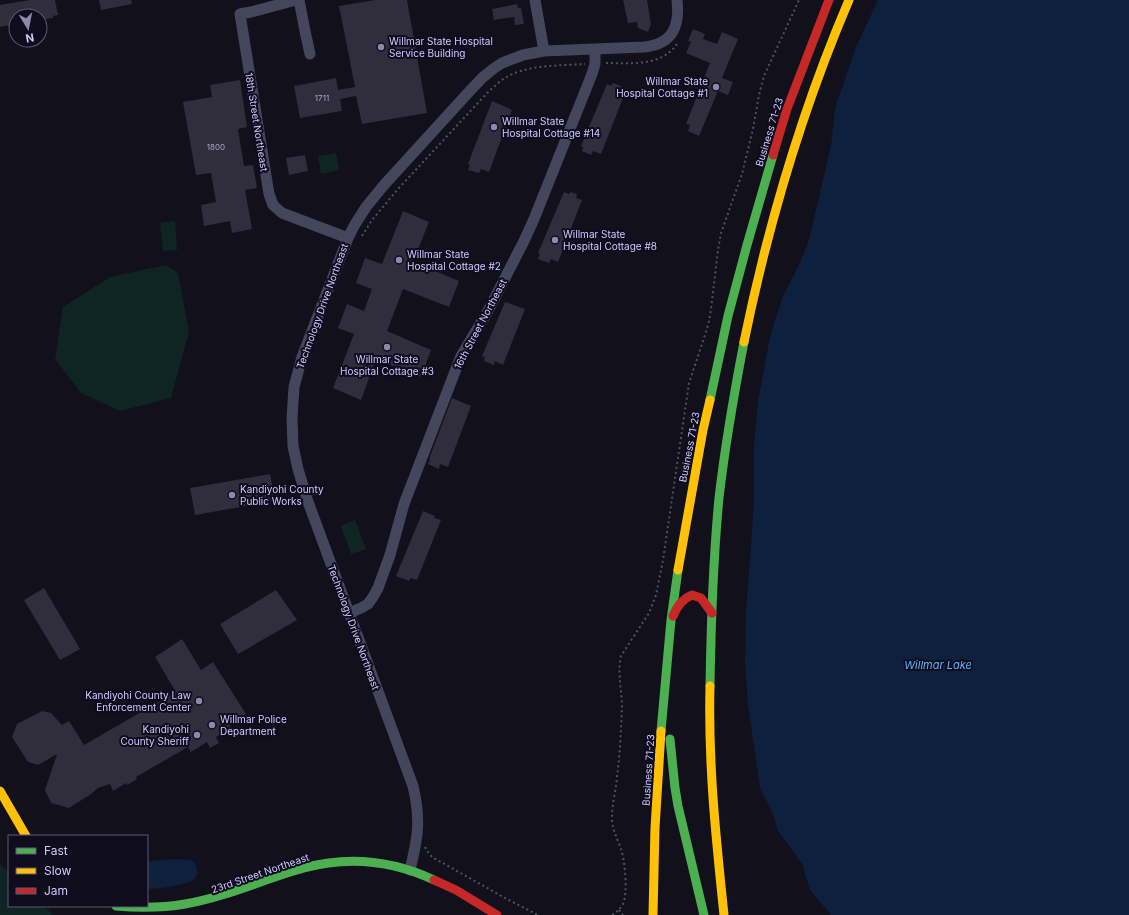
<svg xmlns="http://www.w3.org/2000/svg" width="1129" height="915" font-family="Inter,sans-serif">
  <rect width="100%" height="100%" fill="#12101a"/>
  <path fill="#0f2524" d="M336,153L339,170L321,174L318,156Z
    M175,221L177,250L163,251L160,223Z
    M166,265L178,273L189,332L171,398L120,411L81,393L55,359L63,307L110,277Z
    M355,520L366,549L351,554L341,526Z
    M0,864L9,873V906H43L54,915H0Z"/>
  <path fill="#0d203e" d="M878,0H1129V915H831L810,890L802,864L778,831L773,814L760,788L748,705L745,660L746,612L754,503V446L758,402L770,336L783,296L799,265L809,240L831,145L835,108L856,47Z
    M177,859L192,860C198,866 201,876 191,881C181,886 158,889 147,889V861Z"/>
  <path fill="#302d3c" d="M30,0H55L58,15L53,16V18L40,20V16H16V24L0,27V5Z
    M99,0H131L132,4L101,10Z
    M375,0H407L427,113L362,124L356,96L340,99L342,111L300,118L294,86L336,78L338,90L355,87L339,6Z
    M623,0H647L651,24L648,32L638,28L637,22L628,23Z
    M517,4L518,8H521L524,24L515,25L514,17L494,20L492,9Z
    M693,29L705,34L703,39L717,44L722,32L738,39L722,78L733,82L728,95L718,91L699,136L688,131L690,125L686,124L710,63L686,53L691,42L688,41Z
    M240,80L247,127L238,129L244,166L253,165L257,188L245,190L252,229L232,233L230,221L204,226L201,205L216,202L211,173L196,175L183,102L212,97L210,85Z
    M613,83L621,86L619,90L625,93L601,154L593,151L591,155L582,151L583,147L581,146L607,84L611,86Z
    M492,101L512,110L489,172L481,169L479,173L468,170L470,165L468,164Z
    M305,155L308,171L289,175L286,158Z
    M564,192L569,194L570,192L577,194L576,198L582,200L558,262L551,259L549,263L538,259L540,254L538,253Z
    M403,211L429,222L413,262L459,281L449,307L403,289L387,331L431,350L421,377L376,359L361,400L333,388L354,334L338,328L347,304L364,311L372,289L356,283L365,258L382,264Z
    M505,302L525,309L503,365L495,361L494,365L484,361L485,357L482,356Z
    M452,398L471,406L448,467L440,464L439,469L428,464L430,460L429,459Z
    M270,474L275,501L195,515L190,488Z
    M423,511L435,516L434,518L441,520L417,580L410,578L409,581L396,576Z
    M44,588L80,649L60,660L24,600Z
    M276,590L297,620L238,654L220,624Z
    M182,639L201,670L213,662L246,714L229,724L231,728L216,737L219,743L210,748L207,742L191,752L188,747L136,777L137,779L127,785L126,783L113,791L110,784L98,788L91,794L69,808L51,803L45,790L57,754L38,765L28,762L12,737L17,724L42,711L51,713L62,725L69,721L84,745L176,692L155,657Z"/>
  <g fill="none" stroke-linecap="round" stroke-linejoin="round">
    <path stroke="#485662" stroke-width="2" stroke-dasharray="2 3" stroke-linecap="butt" d="M606,63C631,63 661,67 677,44
      M362,236L372,220L398,189L490,90C494,87 498,83 502,80C524,64 559,66 585,64
      M425,847L427,851L432,857L505,898L538,915
      M619,910L623,915
      M612,915C617,912 620,909 623,904C628,893 625,860 621,849C617,838 612,829 612,817C612,804 616,790 617,777C620,754 621,730 622,707C622,690 617,673 621,656L649,613L656,595L663,560L689,383L706,332L709,321L711,309L718,250L721,233L742,174L753,129L759,95L764,76L799,0"/>
    <path stroke="#45455b" stroke-width="11" d="M296,0L251,12L240,14L269,194L273,205L282,213L348,238
      M299,0L305,31L310,54
      M535,0L544,51
      M349,613L361,608L368,604L373,597L378,588L390,555L404,504L461,356L488,311L524,241L534,219L592,74L595,64V49
      M410,870C418,837 421,820 413,786L307,499L298,469L293,446L292,418L294,387L302,357L348,238L354,226L366,207L384,185L467,94L482,78L493,69L502,63L523,55L544,51L644,47C673,44 680,26 677,0"/>
    <path stroke="#4caf50" stroke-width="9" d="M710,400L728,316L747,245L773,155
      M710,686C711,623 713,560 719,498C725,446 734,394 744,342
      M661,731L671,620L678,570
      M670,739L675,788L678,806L704,915
      M116,906C140,908 162,908 185,904C226,897 264,879 304,868C348,856 393,861 434,880"/>
    <path stroke="#ffc107" stroke-width="9" d="M744,342C768,225 802,110 849,0
      M678,570L703,430L710,400
      M710,686C708,763 716,839 724,915
      M0,791L26,836
      M653,915L655,828L661,731"/>
    <path stroke="#c62828" stroke-width="9" d="M773,155L787,109L829,0
      M673,616C677,606 682,599 692,595L701,598L712,613
      M434,880L456,890L497,915"/>
  </g>
  <g fill="#8d89ae" stroke="#0f0c1e" stroke-width="1.5">
    <circle cx="381" cy="47" r="4"/>
    <circle cx="716" cy="87" r="4"/>
    <circle cx="494" cy="127" r="4"/>
    <circle cx="555" cy="240" r="4"/>
    <circle cx="399" cy="260" r="4"/>
    <circle cx="387" cy="347" r="4"/>
    <circle cx="232" cy="495" r="4"/>
    <circle cx="199" cy="701" r="4"/>
    <circle cx="212" cy="725" r="4"/>
    <circle cx="197" cy="735" r="4"/>
  </g>
  <g text-anchor="middle" stroke-width="4" stroke-linejoin="round" paint-order="stroke">
    <g font-size="8" fill="#a7a3ce">
      <text x="322" y="101">1711</text>
      <text x="216" y="150">1800</text>
    </g>
    <g font-size="10" fill="#cfcafe" stroke="#0f0c1e" text-anchor="start">
      <text x="389" y="45">Willmar State Hospital<tspan x="389" dy="12">Service Building</tspan></text>
      <text x="708" y="85" text-anchor="end">Willmar State<tspan x="708" dy="12">Hospital Cottage #1</tspan></text>
      <text x="502" y="125">Willmar State<tspan x="502" dy="12">Hospital Cottage #14</tspan></text>
      <text x="563" y="238">Willmar State<tspan x="563" dy="12">Hospital Cottage #8</tspan></text>
      <text x="407" y="258">Willmar State<tspan x="407" dy="12">Hospital Cottage #2</tspan></text>
      <text x="387" y="363" text-anchor="middle">Willmar State<tspan x="387" dy="12">Hospital Cottage #3</tspan></text>
      <text x="240" y="493">Kandiyohi County<tspan x="240" dy="12">Public Works</tspan></text>
      <text x="191" y="699" text-anchor="end">Kandiyohi County Law<tspan x="191" dy="12">Enforcement Center</tspan></text>
      <text x="220" y="723">Willmar Police<tspan x="220" dy="12">Department</tspan></text>
      <text x="189" y="733" text-anchor="end">Kandiyohi<tspan x="189" dy="12">County Sheriff</tspan></text>
    </g>
    <g font-size="10" fill="#cfcafe" stroke="#0f0c1e">
      <text transform="translate(257 122) rotate(81)" y="4">18th Street Northeast</text>
      <text transform="translate(769 132) rotate(-73)" y="4">Business 71-23</text>
      <text transform="translate(322 306) rotate(-70)" y="4">Technology Drive Northeast</text>
      <text transform="translate(480 324) rotate(-62)" y="4">16th Street Northeast</text>
      <text transform="translate(689 447) rotate(-79)" y="4">Business 71-23</text>
      <text transform="translate(354 627) rotate(70)" y="4">Technology Drive Northeast</text>
      <text transform="translate(648 770) rotate(-86)" y="4">Business 71-23</text>
      <text transform="translate(260 873) rotate(-19)" y="4">23rd Street Northeast</text>
    </g>
    <g font-size="11" font-style="italic" fill="#5ab5fc" stroke="#0f0c1e">
      <text x="938" y="669">Willmar Lake</text>
    </g>
  </g>
  <rect x="8" y="835" width="140" height="72" fill="#0f0c1e" stroke="#5c5878"/>
  <rect x="16" y="848" width="20" height="6" fill="#4caf50" stroke="#5c5878"/>
  <text x="44" y="855" font-size="12" fill="#cfcafe">Fast</text>
  <rect x="16" y="868" width="20" height="6" fill="#ffc107" stroke="#5c5878"/>
  <text x="44" y="875" font-size="12" fill="#cfcafe">Slow</text>
  <rect x="16" y="888" width="20" height="6" fill="#c62828" stroke="#5c5878"/>
  <text x="44" y="895" font-size="12" fill="#cfcafe">Jam</text>
  <g transform="translate(28 28) rotate(170)"><circle r="19" fill="#0f0c1e" stroke="#5c5878"/>
  <path d="M0-3L7 15L0 10L-7 15Z" fill="#8d89ae"/>
  <text y="-6" font-size="11" font-weight="bold" text-anchor="middle" fill="#cfcafe">N</text>
  </g>
</svg>
